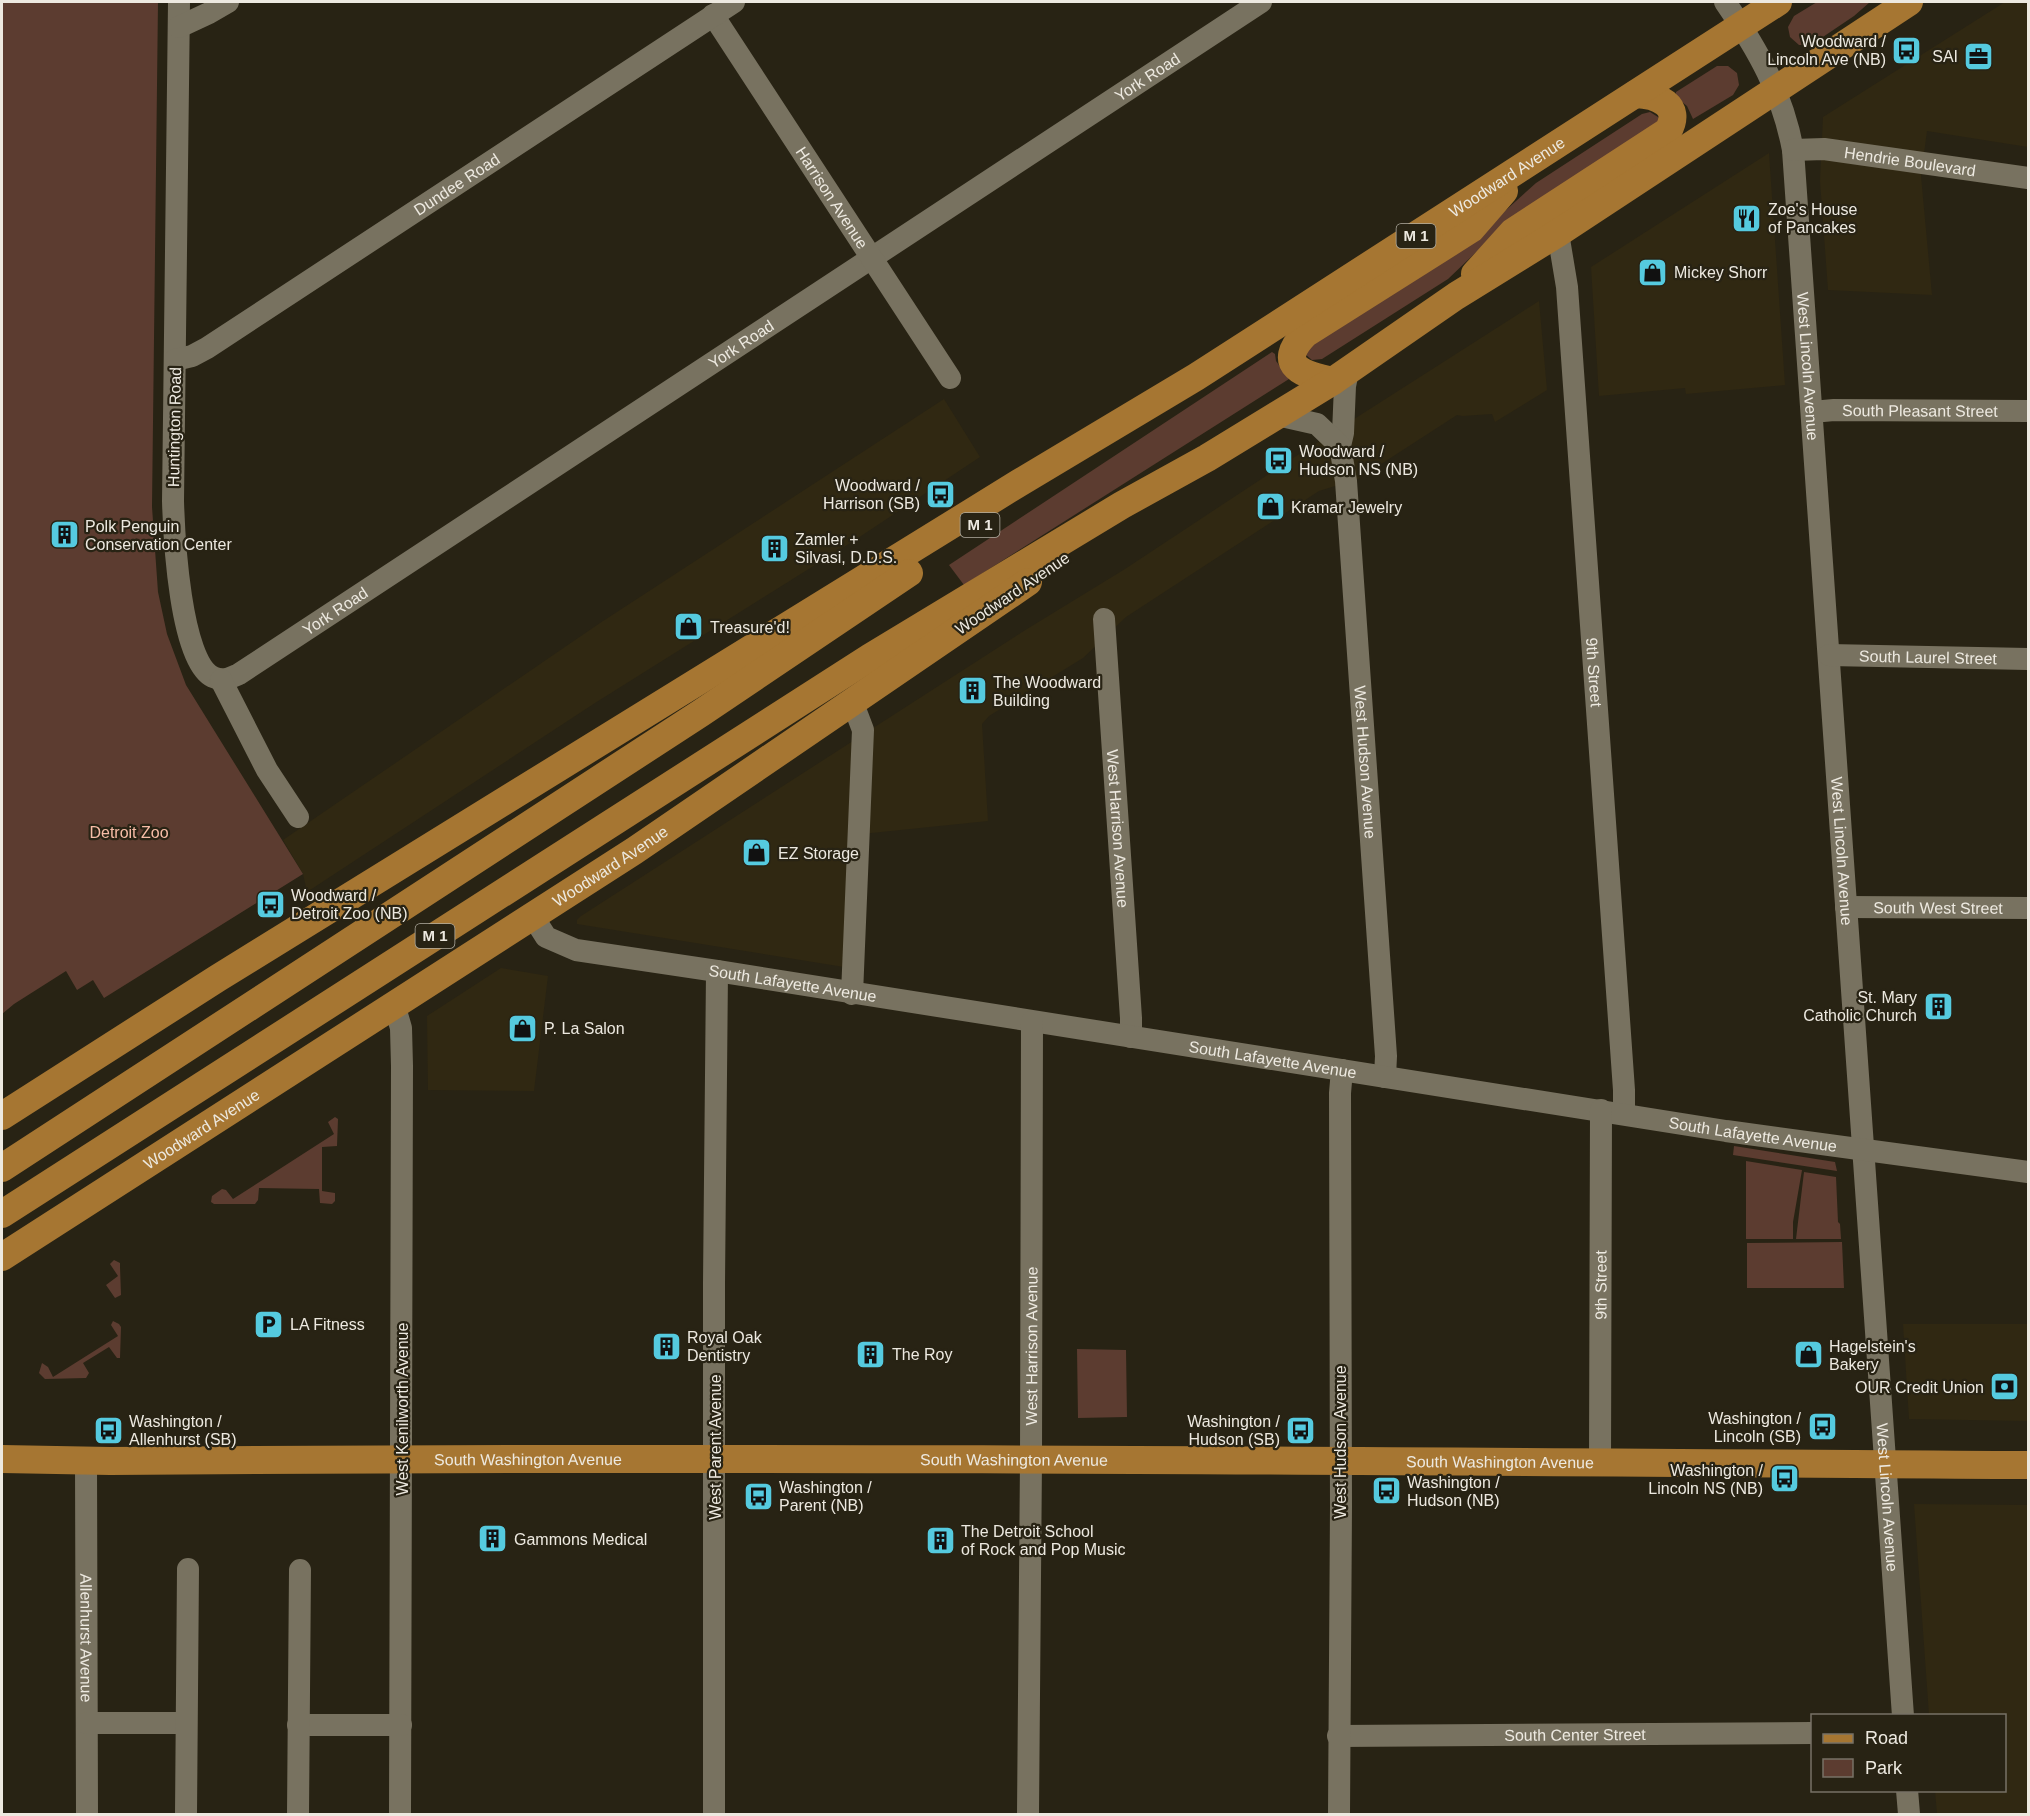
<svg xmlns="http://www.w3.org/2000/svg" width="2030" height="1816" font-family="Helvetica,sans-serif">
  <rect width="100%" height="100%" fill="#282314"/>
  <path fill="#302812" d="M2005,2H2028V147L1927,131L1921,176L1932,295L1828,290L1820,181L1823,117Z
    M1769,153L1785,385L1686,394L1685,388L1599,396L1591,267Z
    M1539,301L1547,390L1495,422L1492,414L1463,416L1457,415L1358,479L1319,491L1126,617L1083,658L989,716L982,724L988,821L852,835L844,967L577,924V920L581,916L1027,629L1125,569L1290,460Z
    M944,399L980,457L855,540L595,703L307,892L303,874L283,840L600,623Z
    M501,968L548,976L534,1091L428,1090L427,1016Z
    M1903,1324H2028V1421L1909,1419Z
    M1914,1504L2028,1505V1814H1937L1935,1791L2004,1790V1716L1929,1715Z"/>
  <path fill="#5c3c30" d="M2,2H158L152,507L158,592L167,634L186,685L303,874L104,998L93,980L77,990L66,971L14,1004L2,1014Z
    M1817,2H1870L1854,16L1811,45H1799L1790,37L1788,27L1794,16Z
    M1717,66H1728L1737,73L1739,85L1733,95L1693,119L1687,106L1676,97V92Z
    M1650,112L1658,117L1661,125L1491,238L1448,279L1322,359L1312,360L1305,354L1310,339L1495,220L1536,183L1642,114Z
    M1272,352L1275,354L1276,361L1289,379L964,585L949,565Z
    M335,1117L338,1119L337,1146L322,1147V1191L335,1193V1201L332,1204L320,1203L319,1189L259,1188L258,1200L255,1204H214L211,1202L212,1196L222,1189L226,1190L233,1199L334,1134L328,1122Z
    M1734,1146L1835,1162L1837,1171L1733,1155Z
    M1746,1161L1802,1170L1793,1222V1239H1746Z
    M1804,1172L1836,1177L1838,1222L1840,1224L1841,1239H1796Z
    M1842,1242L1844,1288H1747V1243Z
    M114,1260L120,1263V1267L121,1295L115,1298L106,1285L118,1276L110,1264Z
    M113,1321L119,1324L121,1327L120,1358H117L109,1347L83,1363L89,1373L86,1378L45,1379L39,1373L42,1363L48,1367L53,1377L118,1336L111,1325Z
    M1077,1349L1126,1350L1127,1417L1078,1418Z"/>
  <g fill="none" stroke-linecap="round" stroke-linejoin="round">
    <g stroke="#787260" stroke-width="22">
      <path id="s1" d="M179,2L173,501C174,535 180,662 213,677C223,682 230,678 239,674L1261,2"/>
      <path id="s2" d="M1725,2C1758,50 1782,92 1793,150L1903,1716"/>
      <path id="s3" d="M713,15L950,378"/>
      <path d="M179,27L209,13L228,2"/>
      <path id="s4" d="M1793,150L1824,149L2028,178"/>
      <path id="s5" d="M1558,233L1567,287L1624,1090V1113"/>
      <path id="s6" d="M175,360L192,356L207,348L734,2"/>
      <path id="s7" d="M1348,371L1345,386L1343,433L1340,446L1346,481L1386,1056L1385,1077"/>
      <path id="s8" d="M1812,412L1834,410L2028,411"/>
      <path d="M1277,415L1317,424L1340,446"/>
      <path id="s9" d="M1104,619L1131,1018V1037"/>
      <path id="s10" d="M1829,655L2028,659"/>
      <path d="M221,680L267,770L298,817"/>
      <path id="s11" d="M1846,907L2028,908"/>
      <path id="s12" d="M532,915L546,937L576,950L717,971L1726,1131L2028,1172"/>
      <path d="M852,994L863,730L852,701"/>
      <path d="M394,1004L401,1028L402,1066L400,1814"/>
      <path id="s13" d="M86,1461L87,1814"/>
      <path id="s14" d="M1600,1461L1601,1110"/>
      <path d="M87,1723H186"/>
      <path d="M298,1725H401"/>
      <path id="s15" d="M1338,1736L1812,1733"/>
      <path d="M1907,1790L1909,1814"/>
      <path d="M186,1814L188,1569"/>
      <path d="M298,1814L300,1570"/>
      <path d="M714,1814V1283L717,971"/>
      <path id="s16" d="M1028,1814L1031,1459L1032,1022"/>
      <path d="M1339,1814L1341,1506L1340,1093L1342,1070"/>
    </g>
    <g stroke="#a67632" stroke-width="28">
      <path d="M1475,274L1513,232L1668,131C1683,105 1657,95 1636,94"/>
      <path d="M1333,381C1304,375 1274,366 1305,334L1471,229L1504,191"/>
      <path id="s17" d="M2,1116L218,978L1019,483L1196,377L1778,2"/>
      <path d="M2,1168L701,713L909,573"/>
      <path d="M2,1214L869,658L1122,505L1207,458L1333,381L1456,296L1558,233L1909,2"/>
      <path id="s18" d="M2,1257L634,851L1028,582"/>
      <path id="s19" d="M2,1459L110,1461C749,1456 1389,1461 2028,1465"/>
    </g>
  </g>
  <defs>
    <symbol id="bus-square" viewBox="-11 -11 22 22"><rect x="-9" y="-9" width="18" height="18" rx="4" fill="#55cadf" stroke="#282314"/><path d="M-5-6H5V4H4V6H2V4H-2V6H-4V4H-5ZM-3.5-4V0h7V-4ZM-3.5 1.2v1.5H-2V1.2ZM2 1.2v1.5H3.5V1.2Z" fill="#111"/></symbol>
    <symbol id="office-square" viewBox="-11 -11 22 22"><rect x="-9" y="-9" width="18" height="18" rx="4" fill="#55cadf" stroke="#282314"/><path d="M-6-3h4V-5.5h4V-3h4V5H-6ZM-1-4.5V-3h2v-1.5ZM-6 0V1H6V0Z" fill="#111"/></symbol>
    <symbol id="restaurant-square" viewBox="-11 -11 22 22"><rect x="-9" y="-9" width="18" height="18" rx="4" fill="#55cadf" stroke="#282314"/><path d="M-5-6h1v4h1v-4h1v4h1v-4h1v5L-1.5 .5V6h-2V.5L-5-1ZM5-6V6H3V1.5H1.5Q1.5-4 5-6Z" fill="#111"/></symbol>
    <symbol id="shop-square" viewBox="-11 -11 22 22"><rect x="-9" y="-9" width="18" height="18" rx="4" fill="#55cadf" stroke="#282314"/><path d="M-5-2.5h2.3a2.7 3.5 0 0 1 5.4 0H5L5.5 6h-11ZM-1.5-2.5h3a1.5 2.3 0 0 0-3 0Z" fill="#111"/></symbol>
    <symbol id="building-square" viewBox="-11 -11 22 22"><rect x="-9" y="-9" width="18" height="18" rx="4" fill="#55cadf" stroke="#282314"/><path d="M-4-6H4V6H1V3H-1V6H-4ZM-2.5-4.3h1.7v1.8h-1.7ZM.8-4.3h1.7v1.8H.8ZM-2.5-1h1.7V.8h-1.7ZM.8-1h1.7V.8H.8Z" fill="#111"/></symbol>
    <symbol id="parking-square" viewBox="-11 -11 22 22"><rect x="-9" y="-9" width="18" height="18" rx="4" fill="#55cadf" stroke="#282314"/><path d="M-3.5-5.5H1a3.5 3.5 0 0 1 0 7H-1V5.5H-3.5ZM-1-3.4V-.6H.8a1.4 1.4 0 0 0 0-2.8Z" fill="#111"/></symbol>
    <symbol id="bank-square" viewBox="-11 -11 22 22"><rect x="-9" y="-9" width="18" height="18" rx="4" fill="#55cadf" stroke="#282314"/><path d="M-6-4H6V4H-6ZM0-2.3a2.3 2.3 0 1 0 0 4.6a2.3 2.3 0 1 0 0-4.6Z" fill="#111"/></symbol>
  </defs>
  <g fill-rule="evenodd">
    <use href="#bus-square" x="1890" y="34" width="33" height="33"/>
    <use href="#office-square" x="1962" y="40" width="33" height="33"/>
    <use href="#restaurant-square" x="1730" y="202" width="33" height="33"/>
    <use href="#shop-square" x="1636" y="256" width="33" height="33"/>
    <use href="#bus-square" x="1262" y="444" width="33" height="33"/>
    <use href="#bus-square" x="924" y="478" width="33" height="33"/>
    <use href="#shop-square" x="1254" y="490" width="33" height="33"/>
    <use href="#building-square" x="48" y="518" width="33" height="33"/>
    <use href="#building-square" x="758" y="532" width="33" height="33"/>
    <use href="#shop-square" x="672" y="610" width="33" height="33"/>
    <use href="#building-square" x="956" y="674" width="33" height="33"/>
    <use href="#shop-square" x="740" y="836" width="33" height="33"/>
    <use href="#bus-square" x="254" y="888" width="33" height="33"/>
    <use href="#building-square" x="1922" y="990" width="33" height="33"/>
    <use href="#shop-square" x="506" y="1012" width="33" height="33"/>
    <use href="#parking-square" x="252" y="1308" width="33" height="33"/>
    <use href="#building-square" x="650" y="1330" width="33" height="33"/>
    <use href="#building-square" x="854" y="1338" width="33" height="33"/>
    <use href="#shop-square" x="1792" y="1338" width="33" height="33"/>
    <use href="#bank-square" x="1988" y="1370" width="33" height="33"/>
    <use href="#bus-square" x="1806" y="1410" width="33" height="33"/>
    <use href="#bus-square" x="92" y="1414" width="33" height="33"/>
    <use href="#bus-square" x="1284" y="1414" width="33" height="33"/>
    <use href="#bus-square" x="1768" y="1462" width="33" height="33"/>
    <use href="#bus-square" x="1370" y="1474" width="33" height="33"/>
    <use href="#bus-square" x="742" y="1480" width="33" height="33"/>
    <use href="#building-square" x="476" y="1522" width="33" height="33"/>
    <use href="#building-square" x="924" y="1524" width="33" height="33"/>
  </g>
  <g text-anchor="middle" stroke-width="4.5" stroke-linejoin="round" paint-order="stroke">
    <g fill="#282314" stroke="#b2aea3" stroke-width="1.5">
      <rect x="1396.5" y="224" width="39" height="24" rx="4.5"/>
      <rect x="960.5" y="513" width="39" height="24" rx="4.5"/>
      <rect x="415.5" y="924" width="39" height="24" rx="4.5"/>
    </g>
    <g font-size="15" font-weight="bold" fill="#ede9e0">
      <text x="1416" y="241">M 1</text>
      <text x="980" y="530">M 1</text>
      <text x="435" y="941">M 1</text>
    </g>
    <g font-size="16" fill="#ede9e0" stroke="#282314" text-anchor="start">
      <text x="1886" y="47" text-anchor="end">Woodward /<tspan x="1886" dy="18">Lincoln Ave (NB)</tspan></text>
      <text x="1958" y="62" text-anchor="end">SAI</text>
      <text x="1768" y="215">Zoe's House<tspan x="1768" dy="18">of Pancakes</tspan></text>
      <text x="1674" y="278">Mickey Shorr</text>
      <text x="1299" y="457">Woodward /<tspan x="1299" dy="18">Hudson NS (NB)</tspan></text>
      <text x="920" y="491" text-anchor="end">Woodward /<tspan x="920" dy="18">Harrison (SB)</tspan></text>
      <text x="1291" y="513">Kramar Jewelry</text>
      <text x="85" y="532">Polk Penguin<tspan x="85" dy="18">Conservation Center</tspan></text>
      <text x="795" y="545">Zamler +<tspan x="795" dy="18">Silvasi, D.D.S.</tspan></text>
      <text x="710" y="633">Treasure'd!</text>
      <text x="993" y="688">The Woodward<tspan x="993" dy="18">Building</tspan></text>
      <text x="778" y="859">EZ Storage</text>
      <text x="291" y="901">Woodward /<tspan x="291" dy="18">Detroit Zoo (NB)</tspan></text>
      <text x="1917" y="1003" text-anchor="end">St. Mary<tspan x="1917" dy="18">Catholic Church</tspan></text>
      <text x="544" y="1034">P. La Salon</text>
      <text x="290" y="1330">LA Fitness</text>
      <text x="687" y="1343">Royal Oak<tspan x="687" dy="18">Dentistry</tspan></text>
      <text x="1829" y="1352">Hagelstein's<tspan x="1829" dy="18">Bakery</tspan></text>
      <text x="892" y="1360">The Roy</text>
      <text x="1984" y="1393" text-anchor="end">OUR Credit Union</text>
      <text x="1801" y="1424" text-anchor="end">Washington /<tspan x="1801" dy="18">Lincoln (SB)</tspan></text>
      <text x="129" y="1427">Washington /<tspan x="129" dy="18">Allenhurst (SB)</tspan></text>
      <text x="1280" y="1427" text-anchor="end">Washington /<tspan x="1280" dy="18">Hudson (SB)</tspan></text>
      <text x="1763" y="1476" text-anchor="end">Washington /<tspan x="1763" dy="18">Lincoln NS (NB)</tspan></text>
      <text x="1407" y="1488">Washington /<tspan x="1407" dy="18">Hudson (NB)</tspan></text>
      <text x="779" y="1493">Washington /<tspan x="779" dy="18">Parent (NB)</tspan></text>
      <text x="961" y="1537">The Detroit School<tspan x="961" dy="18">of Rock and Pop Music</tspan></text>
      <text x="514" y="1545">Gammons Medical</text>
    </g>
    <g font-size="16" fill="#ede9e0" stroke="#282314">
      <text dy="6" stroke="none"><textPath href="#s1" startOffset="1798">York Road</textPath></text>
      <text dy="6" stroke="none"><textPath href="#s4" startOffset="118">Hendrie Boulevard</textPath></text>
      <text dy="6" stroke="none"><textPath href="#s17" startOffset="1774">Woodward Avenue</textPath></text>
      <text dy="6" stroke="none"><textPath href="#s6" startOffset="333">Dundee Road</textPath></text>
      <text dy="6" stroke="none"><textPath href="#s3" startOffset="218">Harrison Avenue</textPath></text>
      <text dy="6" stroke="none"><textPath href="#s1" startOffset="1312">York Road</textPath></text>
      <text dy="6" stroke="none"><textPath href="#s2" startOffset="381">West Lincoln Avenue</textPath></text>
      <text dy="6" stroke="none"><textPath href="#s8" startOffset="108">South Pleasant Street</textPath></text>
      <text transform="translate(174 427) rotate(-89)" y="6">Huntington Road</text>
      <text transform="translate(1012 593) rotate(-34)" y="6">Woodward Avenue</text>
      <text dy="6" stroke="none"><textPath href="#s1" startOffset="826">York Road</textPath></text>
      <text dy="6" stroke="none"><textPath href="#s10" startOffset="99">South Laurel Street</textPath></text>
      <text dy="6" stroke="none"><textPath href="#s5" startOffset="441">9th Street</textPath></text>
      <text dy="6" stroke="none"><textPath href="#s7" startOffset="393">West Hudson Avenue</textPath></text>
      <text dy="6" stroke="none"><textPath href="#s9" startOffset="210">West Harrison Avenue</textPath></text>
      <text dy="6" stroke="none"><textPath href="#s2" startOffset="867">West Lincoln Avenue</textPath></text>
      <text dy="6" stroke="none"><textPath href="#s18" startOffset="723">Woodward Avenue</textPath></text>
      <text dy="6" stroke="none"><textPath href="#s11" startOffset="92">South West Street</textPath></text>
      <text dy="6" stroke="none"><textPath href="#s12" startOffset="278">South Lafayette Avenue</textPath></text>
      <text dy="6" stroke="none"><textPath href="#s12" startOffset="764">South Lafayette Avenue</textPath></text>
      <text dy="6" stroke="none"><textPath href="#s18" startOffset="237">Woodward Avenue</textPath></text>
      <text dy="6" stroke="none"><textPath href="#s12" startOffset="1250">South Lafayette Avenue</textPath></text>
      <text dy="6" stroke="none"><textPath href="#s14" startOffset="176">9th Street</textPath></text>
      <text dy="6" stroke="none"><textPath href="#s16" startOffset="468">West Harrison Avenue</textPath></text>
      <text transform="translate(402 1409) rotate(-90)" y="6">West Kenilworth Avenue</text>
      <text transform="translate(1340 1442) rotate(-90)" y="6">West Hudson Avenue</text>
      <text transform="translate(715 1447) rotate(-90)" y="6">West Parent Avenue</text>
      <text dy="6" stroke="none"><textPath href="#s19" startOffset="526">South Washington Avenue</textPath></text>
      <text dy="6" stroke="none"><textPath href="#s19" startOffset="1012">South Washington Avenue</textPath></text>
      <text dy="6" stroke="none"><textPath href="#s19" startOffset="1498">South Washington Avenue</textPath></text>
      <text dy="6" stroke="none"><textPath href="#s2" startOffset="1515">West Lincoln Avenue</textPath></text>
      <text dy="6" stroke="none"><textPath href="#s13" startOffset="177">Allenhurst Avenue</textPath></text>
      <text dy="6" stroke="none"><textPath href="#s15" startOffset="237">South Center Street</textPath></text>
    </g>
    <g font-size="16" fill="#f8bda7" stroke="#282314">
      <text x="129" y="838">Detroit Zoo</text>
    </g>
  </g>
  <rect width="2030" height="1816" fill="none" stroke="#ede9e0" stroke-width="6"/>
  <rect x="1811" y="1714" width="195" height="78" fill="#282314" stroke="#777266" stroke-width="1.5"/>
  <rect x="1823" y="1734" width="30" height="9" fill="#a67632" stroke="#777266" stroke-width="1.5"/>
  <text x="1865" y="1744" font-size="18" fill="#ede9e0">Road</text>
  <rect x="1823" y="1759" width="30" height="18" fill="#5c3c30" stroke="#777266" stroke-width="1.5"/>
  <text x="1865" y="1774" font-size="18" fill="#ede9e0">Park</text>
</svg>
